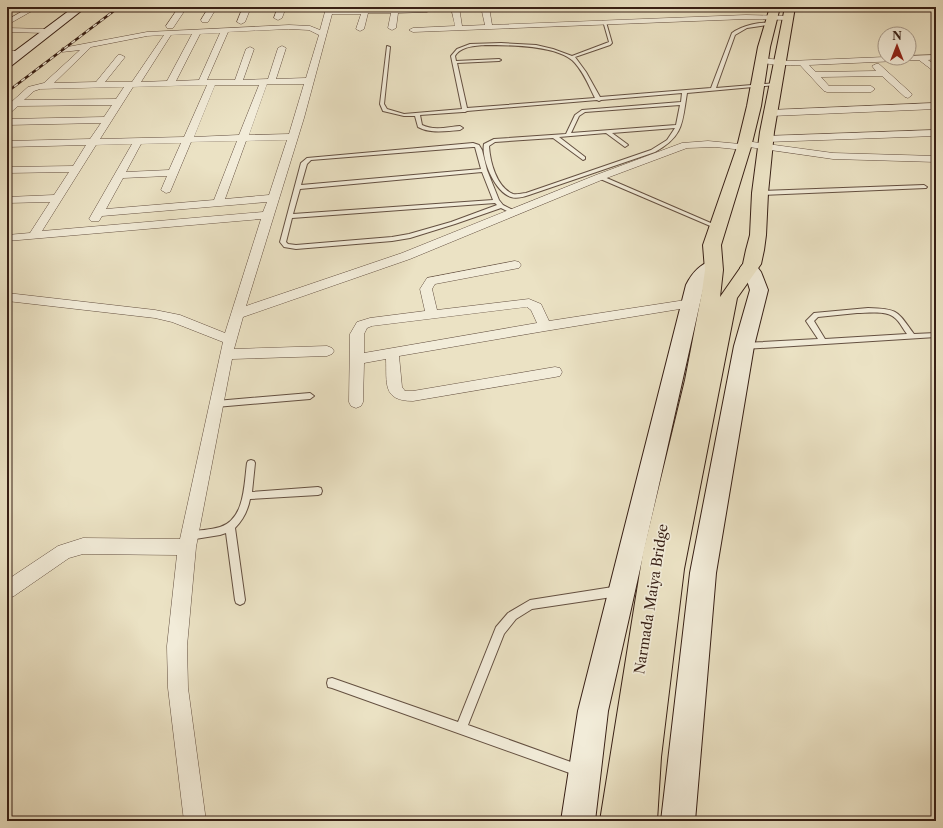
<svg xmlns="http://www.w3.org/2000/svg" width="943" height="828" font-family="'Libre Caslon Text',serif">
  <rect width="100%" height="100%" fill="#ebe2c4"/>
  <filter id="stains"><feTurbulence type="fractalNoise" baseFrequency=".005" numOctaves="4"/><feColorMatrix values="0 0 0 0 .2 0 0 0 0 .09 0 0 0 0 .02 0 0 0 .5 -.17"/></filter>
  <radialGradient id="worn" r=".72"><stop offset=".6" stop-color="#630" stop-opacity="0"/><stop offset="1" stop-color="#630" stop-opacity=".3"/></radialGradient>
  <g fill="none" stroke-linecap="round" stroke-linejoin="round">
    <defs>
      <path id="lane" d="M603,21L606,22L612,43L610,45L575,57L586,72L600,97L711,88L732,33C741,26 762,20 773,24L747,28L735,35L716,88L776,83L778,84L776,85L687,93C682,123 684,136 655,152L529,195C523,197 517,199 511,197C495,192 481,159 484,144L494,139L566,134L575,115L582,110L681,102L682,93L601,100L599,101L597,100L467,111L465,112H463L420,115L422,125C434,131 448,127 460,126L463,128L460,130C446,131 431,134 418,127L415,116H404L383,111L380,104L387,46L390,47L384,104L387,109L404,114L462,109L451,56L457,49L470,44L501,43L536,45L553,49L572,56L609,42ZM485,45C507,45 560,45 575,63C584,73 589,86 595,98L467,108L457,63L499,61L501,60L499,59L456,61L455,56C461,46 475,46 485,45ZM680,105L676,125L571,133L579,116L585,112ZM675,128L667,140L651,150L526,193C522,193 517,195 513,194C496,187 490,161 489,146L495,142L553,138L583,160L585,159V157L559,137L606,133L625,147L628,145L627,144L612,133Z
        M473,143L479,145L482,150L487,170L499,200L503,205L515,211V213H511L501,208L455,224L410,238L392,241L296,249L284,247L280,242L301,163L307,158ZM473,147H475L481,169L301,185L307,164L311,160ZM482,172L493,200L293,214L300,189ZM495,203L497,205L451,222L409,234L392,237L296,245L288,244L286,242L292,218Z
        M598,176H602L720,227L717,229L715,228L598,178Z
        M924,185L927,187L926,188L760,195L757,193L760,191Z
        M868,308C899,309 897,311 914,334L936,333V337L744,349L740,346L744,343L818,339L806,321L814,313ZM857,313C868,313 887,310 895,318C900,322 903,329 907,334L825,339L814,321L818,317Z
        M310,393L314,396L310,399L216,407L212,404L216,401Z
        M251,460L254,461L255,463L252,492L318,487L321,488L322,491L321,494L318,495L250,499C248,510 243,520 235,528L245,600L244,603L240,605L236,603L235,600L226,533L220,535L189,540L186,539L184,536L186,533L189,532C199,530 210,530 220,527C245,519 244,485 247,463L248,461Z
        M619,586L622,588L624,591L622,594L619,596L532,609L516,619L504,634L468,725L582,766L584,770L582,774L578,776L332,688L328,687L327,683L328,679L332,678L458,722L496,627L508,613L530,600Z"/>
      <path id="street" d="M30,7H39L7,25V20Z
        M179,7H187L173,28H167L166,26Z
        M209,7H217L208,22H202L201,20Z
        M243,7H251L245,22L241,24L237,22Z
        M278,7H286L282,18L278,20L274,18Z
        M323,7H331L332,10L427,8L431,10L427,12L398,13L396,28L392,30L388,28L391,13H368L364,29L360,31L356,29L361,14H332L304,118L246,306L402,253L596,175L682,143L708,141L740,144L745,141L833,153L936,156V162L833,159L749,147L744,150L715,147L687,148L604,179L410,259L243,317L234,349L327,346L332,348L334,351L332,354L327,356L232,359L196,547L187,646L188,688L206,821H184L168,688L167,646L177,555L83,554L69,558L14,596L7,599V580L58,546L83,538L180,539L223,342L172,322L155,318L7,301V293L155,310L180,315L225,333L261,219L7,241V235L30,233L50,202L7,203V197L54,195L69,172L7,173V167L73,166L86,145L7,147V141L90,139L101,123L7,125V119L104,117L112,105L18,106L10,113L7,114V106L28,87L44,83L80,50L62,52V48L147,32L289,25L310,26L320,30L325,12ZM289,29L309,30L319,35L306,78L276,79L286,48L282,46L278,48L268,79L243,80L254,49L250,47L246,49L235,80H207L228,32ZM220,33L199,80L176,81L200,34ZM192,34L167,81L141,82L171,35ZM164,35L132,82H105L125,57L121,55H118L96,82L54,83L91,47L147,36ZM267,84H304L289,134L249,135ZM207,85L184,137L100,139L133,87ZM215,85H259L239,135L194,137ZM124,87L116,99L24,100L34,91L40,89ZM287,140L269,195L225,199L246,141ZM237,141L214,200L106,209L123,178L167,176L161,190L166,193L170,192L191,142ZM181,143L169,170L126,172L141,144ZM132,144L89,219L91,221H99L102,216L267,202L263,212L42,231L96,145Z
        M451,7H459L462,26L485,25L481,7H489L492,25L746,15L789,16L793,18L789,20L746,19L413,32L409,30L413,28L455,26Z
        M7,28L47,29L51,31L47,33L7,32Z
        M7,50L22,52L23,54L19,56L7,54Z
        M936,55V59L928,60L936,66V73L919,60L809,65L816,72L876,71L872,66L876,64H879L911,93L912,95L908,98L905,97L882,76L821,77L829,86H871L875,89L871,92H827L824,91L800,65C791,65 765,66 758,60L762,58L789,61L885,57V58H909V56Z
        M936,103V109L771,116L766,113L771,110Z
        M936,130V136L766,142L761,139L766,136Z
        M515,261L519,262L521,265L519,268L435,284L432,289L437,310L529,299L541,304L549,321L692,299L697,300L698,303L697,306L692,307L545,331L399,356L402,387L405,391H413L555,367L560,368L562,372L560,376L555,377L413,401C382,401 387,383 386,359L364,363L363,402L361,406L356,408L351,406L349,402L350,334L357,322L370,318L425,311L420,289L427,278ZM527,307L531,310L537,323L364,353V334L367,328L372,326Z"/>
      <path id="secondary" d="M74,7H86L11,66L7,67V57Z
        M713,260L719,262L722,266L707,280L704,285L608,711L595,821H561L578,711L686,285C692,273 700,264 713,260Z
        M749,262L755,264L761,272L768,290L754,346L716,573L695,821H661L690,573L734,346L750,290L746,277L740,268L743,264Z"/>
      <path id="highway" d="M770,7H780L770,47L761,106L751,147L721,245L723,270L720,297L743,264L746,250L750,235L752,193L760,132L785,7H795L774,132L768,193L766,235L764,250L761,264L737,298L684,569L661,757L657,821H600L643,553L685,380L702,292L705,270L703,245L737,147L747,106L758,47Z"/>
    </defs>
    <use href="#lane" stroke="#645041" stroke-width="2"/>
    <use href="#street" stroke="#645041" stroke-width="1"/>
    <use href="#secondary" stroke="#371f15" stroke-width="2"/>
    <use href="#highway" stroke="#371f15" stroke-width="2"/>
    <use href="#lane" fill="#f2ecd9" fill-rule="evenodd"/>
    <use href="#street" fill="#f2ecd9" fill-rule="evenodd"/>
    <use href="#secondary" fill="#f2ecd9" fill-rule="evenodd"/>
    <use href="#highway" fill="#ebe2c4" fill-rule="evenodd"/>
    <defs>
      <path id="rail" d="M7,92L119,7"/>
    </defs>
    <use href="#rail" stroke="#371f15" stroke-width="2.5"/>
    <use href="#rail" stroke="#f2ecd9" stroke-width="1.5" stroke-dasharray="4.5" stroke-linecap="butt"/>
  </g>
  <g text-anchor="middle" stroke-width="3.5" stroke-linejoin="round" paint-order="stroke">
    <g font-size="14" fill="#371f15" stroke="#f2ecd9">
      <text transform="translate(651 599) rotate(-81)" y="5">Narmada Maiya Bridge</text>
    </g>
  </g>
  <rect width="943" height="828" fill="none" stroke="#ebe2c4" stroke-width="24"/>
  <rect x="8" y="8" width="927" height="812" fill="none" stroke="#371f15" stroke-width="2"/>
  <rect x="12" y="12" width="919" height="804" fill="none" stroke="#371f15"/>
  <g transform="translate(897 46)"><circle r="19" fill="#f2ecd9" stroke="#a79a8b"/>
  <path d="M0-3L7 15L0 10L-7 15Z" fill="#8f2418"/>
  <text y="-6" font-size="11" font-weight="bold" text-anchor="middle" fill="#371f15">N</text>
  </g>
  <rect width="100%" height="100%" filter="url(#stains)"/>
  <rect width="100%" height="100%" fill="url(#worn)"/>
</svg>
